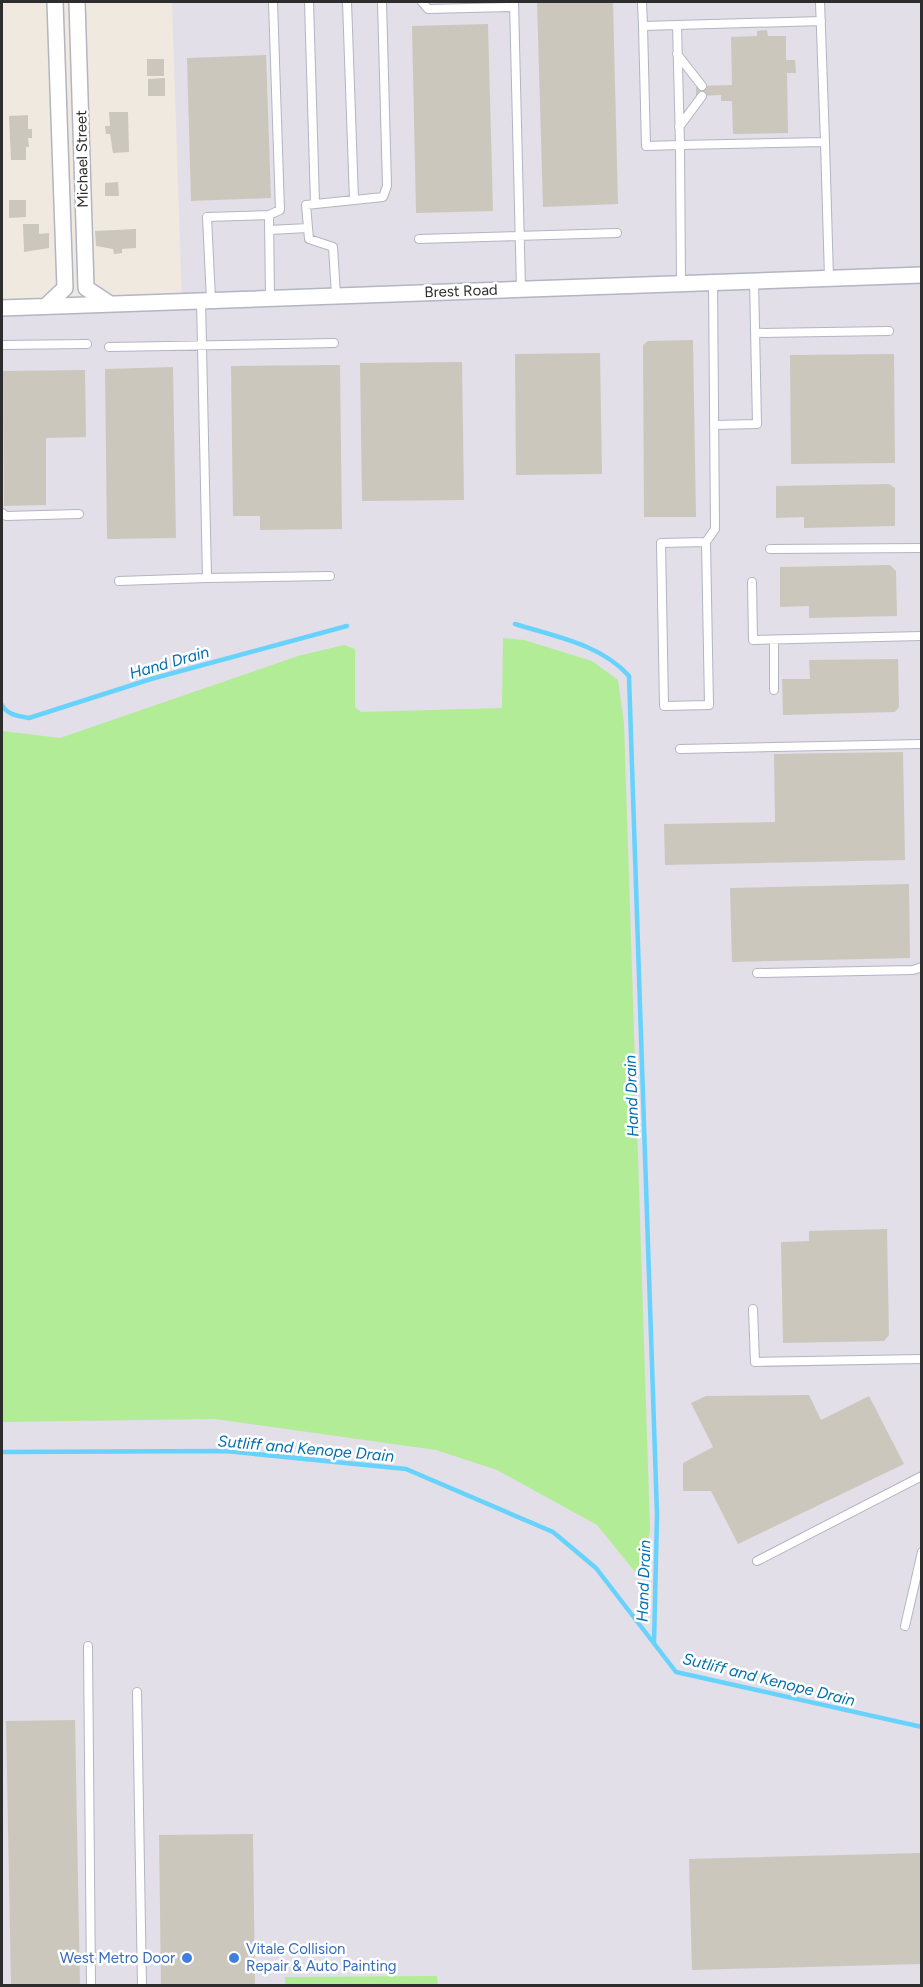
<svg xmlns="http://www.w3.org/2000/svg" width="923" height="1987" font-family="Figtree,sans-serif">
  <rect width="100%" height="100%" fill="#f0e9df"/>
  <path fill="#e2dfe8" d="M172,2H921V1985H2V313L182,307Z"/>
  <path fill="#b2ec96" d="M503,638L524,640L592,661L618,680L624,723L650,1530L640,1578L597,1525L497,1470L436,1450L215,1419L2,1422V731L60,738L298,656L344,645L355,649V707L361,712L502,708Z
    M437,1976L438,1985H285V1977Z"/>
  <g fill="none" stroke-linecap="round" stroke-linejoin="round">
    <path stroke="#67d2fc" stroke-width="4.5" d="M515,624C553,636 601,644 629,676L657,1515L654,1643
      M2,705C7,715 19,716 29,718L151,679L347,626
      M2,1452L225,1451L406,1469L553,1532L596,1568L676,1672L922,1727"/>
  </g>
  <path fill="#cbc7bd" d="M537,2H613L618,204L543,207Z
    M488,24L493,211L416,213L412,26Z
    M767,30L768,36H786V60H795L796,73H787L788,133L733,134L732,101H721V95L696,96V86L732,85L731,37L757,36V31Z
    M266,55L271,198L191,201L187,58Z
    M147,59H164V76H147Z
    M165,78V96H148V79Z
    M109,112H128L129,152L113,153L110,134H106L105,126H110Z
    M28,115V129H32V138H28L29,147H26V160H11L9,116Z
    M118,182L119,196H105V183Z
    M9,200H26V217L9,218Z
    M23,224H39V234L49,233V248L24,252Z
    M136,229V248L122,249V253L114,254L113,249L96,246L95,231Z
    M693,340L696,517H644L643,345L648,341Z
    M600,353L602,474L516,475L515,354Z
    M894,354L895,463L791,464L790,355Z
    M462,362L464,500L362,501L360,363Z
    M340,365L342,529L260,530V516H233L231,366Z
    M173,367L176,538L107,539L105,369Z
    M85,370L86,437L46,438V505L4,506L3,371Z
    M889,484L895,488V526L804,528V517L776,518V486Z
    M890,565L896,571L897,616L809,618V606L780,607V567Z
    M898,659L899,707L895,712L783,715L782,679H810L809,660Z
    M903,752L905,860L665,865L664,824L775,822L774,754Z
    M909,884L910,958L732,962L730,888Z
    M887,1229L889,1335L884,1341L783,1343L781,1242L809,1241V1231Z
    M809,1395L821,1420L869,1396L904,1464L738,1544L711,1491H683V1463L713,1447L691,1403L706,1396Z
    M75,1720L80,1986H11L6,1721Z
    M253,1834L255,1986H161L159,1835Z
    M922,1853V1964L692,1970L689,1859Z"/>
  <g fill="none" stroke-linecap="round" stroke-linejoin="round">
    <defs>
      <path id="lane" d="M309,2L315,203
        M347,2L354,200
        M422,2L428,9L514,7
        M514,2L521,289
        M642,2L643,26L677,25L680,145L646,146L643,26
        M820,2L825,142
        M677,25L821,21
        M677,54L702,86
        M679,127L702,96
        M269,215L280,210L273,2
        M269,230L308,228
        M419,239L617,233
        M681,283L680,145L825,142L829,278
        M336,295L333,247L309,239L306,205L383,197L387,186L382,2
        M211,300L207,217L269,215L270,298
        M755,333L889,331
        M2,345L87,344
        M109,347L334,343
        M714,425L757,424L754,280
        M2,513L6,516L79,514
        M706,542L709,705L664,706L661,543L706,542L715,529L713,282
        M770,549L922,548
        M207,578L330,576
        M119,581L207,578L201,300
        M752,582L753,640L922,636
        M774,640V690
        M680,749L922,744
        M757,973L913,970L922,967
        M753,1309L755,1362L922,1359
        M757,1561L922,1476
        M905,1626L922,1552
        M88,1646L91,1986
        M137,1692L142,1986"/>
      <path id="street" d="M77,2L86,288L110,304
        M46,306L65,288L55,2
        M2,308L922,275"/>
    </defs>
    <use href="#lane" stroke="#b2b5c2" stroke-width="10"/>
    <use href="#street" stroke="#b2b5c2" stroke-width="18"/>
    <use href="#lane" stroke="#fff" stroke-width="8"/>
    <use href="#street" stroke="#fff" stroke-width="15"/>
  </g>
  <g fill="#3f7fe0" stroke="#fff" stroke-width="2">
    <circle cx="187" cy="1958" r="6"/>
    <circle cx="234" cy="1958" r="6"/>
  </g>
  <g text-anchor="middle" stroke-width="5" stroke-linejoin="round" paint-order="stroke">
    <g font-size="15" fill="#2d2d2d" stroke="#fff">
      <text transform="translate(82 159) rotate(-91)" y="5">Michael Street</text>
      <text transform="translate(461 291) rotate(-2)" y="5">Brest Road</text>
    </g>
    <g font-size="15" fill="#366cbe" stroke="#fff" text-anchor="start">
      <text x="246" y="1954">Vitale Collision<tspan x="246" dy="17">Repair &amp; Auto Painting</tspan></text>
      <text x="175" y="1963" text-anchor="end">West Metro Door</text>
    </g>
    <g font-size="16" font-style="italic" fill="#0070ae" stroke="#fff">
      <text transform="translate(169 662) rotate(-16)" y="6">Hand Drain</text>
      <text transform="translate(631 1096) rotate(-92)" y="6">Hand Drain</text>
      <text transform="translate(306 1448) rotate(5)" y="6">Sutliff and Kenope Drain</text>
      <text transform="translate(643 1581) rotate(-88)" y="6">Hand Drain</text>
      <text transform="translate(769 1679) rotate(14)" y="6">Sutliff and Kenope Drain</text>
    </g>
  </g>
  <rect width="923" height="1987" fill="none" stroke="#2d2d2d" stroke-width="6"/>
</svg>
